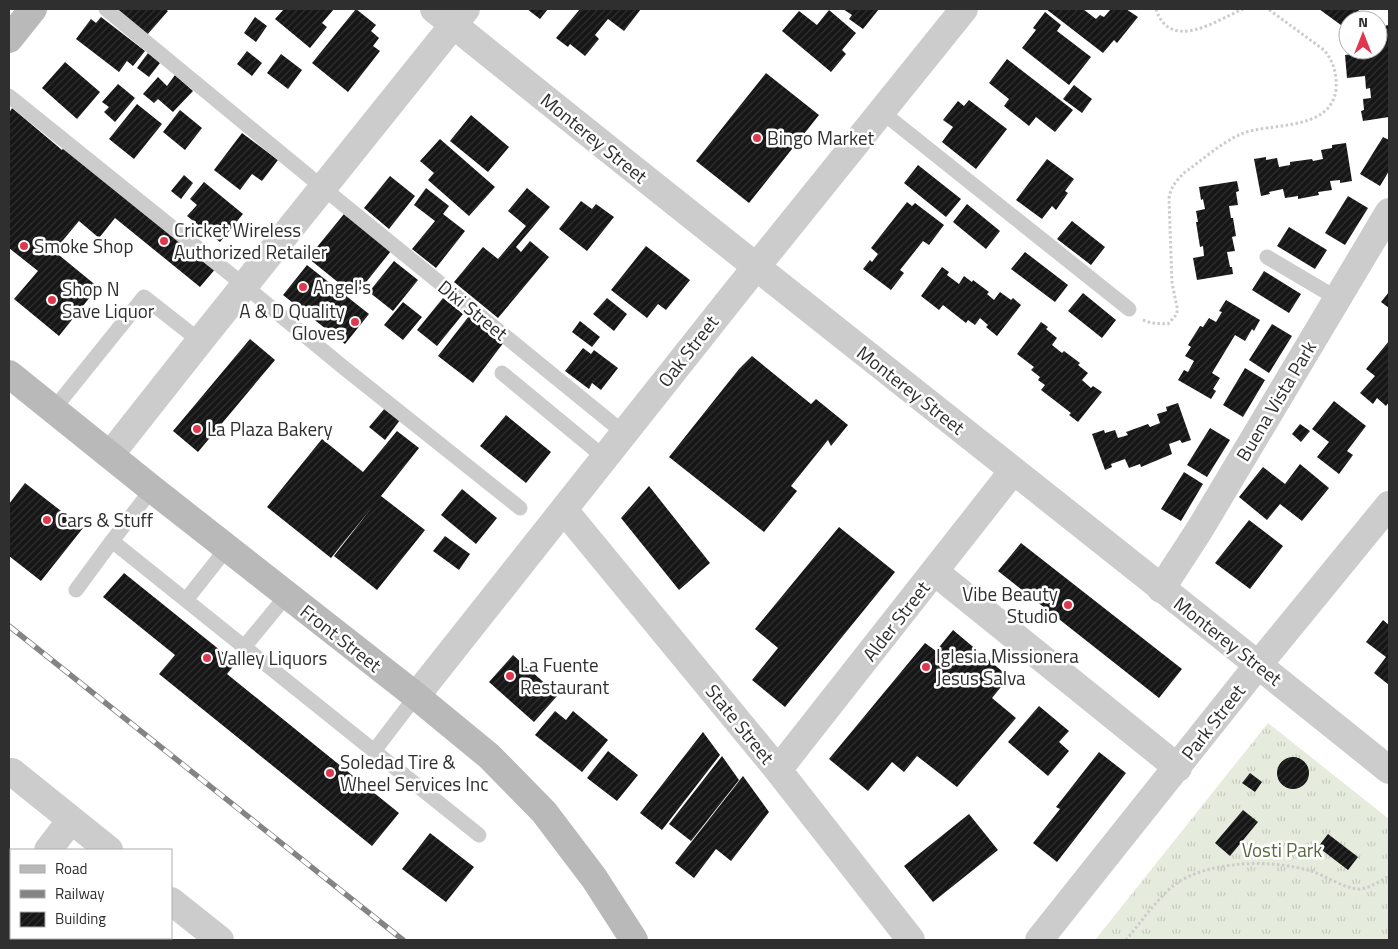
<svg xmlns="http://www.w3.org/2000/svg" width="1398" height="949" font-family="'Titillium Web',sans-serif">
  <defs>
    <pattern id="grass-tufts" width="24" height="20" patternUnits="userSpaceOnUse" patternTransform="scale(1.25)"><rect width="24" height="20" fill="#e6ecdd"/><path d="M3 7l-1-3M5 7V3M7 7l1-3M15 17l-1-3M17 17v-4M19 17l1-3" fill="none" stroke="#c6cbbe"/></pattern>
    <pattern id="building-hatch" width="6" height="6" patternUnits="userSpaceOnUse" patternTransform="scale(1.25)"><rect width="6" height="6" fill="#161616"/><path d="M-1 1l2-2M0 6l6-6M5 7l2-2" fill="none" stroke="#303030"/></pattern>
  </defs>
  <rect width="100%" height="100%" fill="#fff"/>
  <path fill="url(#grass-tufts)" d="M1268,723L1389,819V940H1095Z"/>
  <path fill="url(#building-hatch)" d="M116,9H165L168,11L147,35Z
    M284,9H334L322,23L327,27L310,48L275,19Z
    M356,9L376,25L371,31L379,38L373,46L380,51L348,92L312,63Z
    M527,9H548L540,19Z
    M580,9H611L612,10L613,9H641L624,31L608,19L595,35L599,39L585,56L570,44L568,47L556,38Z
    M843,9H879L863,29L849,19L852,15Z
    M1046,9H1083L1096,19L1100,15L1104,17L1111,9H1126L1138,17L1117,43L1114,40L1103,53Z
    M1319,9H1360L1351,20H1348V24L1345,28Z
    M829,10L856,33L842,50L846,54L831,72L782,31L799,11L817,25Z
    M1045,12L1061,25L1057,31L1091,57L1069,85L1022,48L1036,30L1033,28Z
    M101,17L145,51L133,66L127,61L119,72L76,39L91,19L96,23Z
    M255,17L267,26L256,42L244,33Z
    M1389,25V117L1363,121L1361,111L1364,110L1363,99L1371,98L1370,88L1366,89L1365,76L1347,78L1345,55L1378,50V27Z
    M247,51L262,63L252,76L237,64Z
    M148,53L160,63L149,77L137,68Z
    M281,54L302,70L288,89L267,73Z
    M1007,59L1073,110L1055,132L1036,117L1029,126L1004,106L1009,99L989,83Z
    M65,62L100,92L77,119L42,88Z
    M766,73L819,115L749,203L696,161Z
    M175,75L193,91L173,112L158,99L154,103L143,94L158,77L167,86Z
    M118,84L135,98L115,122L104,112L109,107L102,102Z
    M1074,85L1092,99L1082,113L1063,99Z
    M969,100L1007,129L976,169L942,142L953,127L943,120L958,101L964,106Z
    M137,104L162,124L134,159L109,139Z
    M12,108L62,150L66,145L217,267L200,287L115,218L99,238L79,221L54,251L98,287L59,336L14,299L38,271L9,248V113Z
    M180,110L202,128L185,150L163,132Z
    M471,115L509,147L488,172L450,141Z
    M242,133L278,160L262,181L252,174L240,190L214,170Z
    M1383,137L1389,140V171L1380,186L1360,174Z
    M440,139L495,187L469,216L428,180L434,173L420,161Z
    M1346,143L1352,181L1340,183V180L1330,181L1332,190L1318,192L1319,195L1298,199V196L1285,198L1283,189L1269,192L1270,194L1261,196L1254,159L1266,157V160L1277,158L1279,167L1290,165V162L1312,159L1313,161L1323,159L1321,150L1332,148V145Z
    M1047,159L1074,179L1065,191L1068,193L1056,210L1052,206L1042,219L1016,200Z
    M918,165L961,199L946,217L904,183Z
    M184,175L193,183L181,199L171,191Z
    M390,176L415,196L389,229L364,208Z
    M1237,181L1239,191L1236,192L1238,205L1229,206L1231,218H1233L1236,236L1232,237L1235,251L1227,252L1230,267H1232L1233,274L1197,280L1193,258L1204,256L1203,246L1200,247L1196,222H1198L1196,211L1205,209L1203,199L1201,200L1199,187Z
    M204,182L243,214L220,242L187,216L197,205L190,199Z
    M426,188L449,206L443,214L465,231L436,268L412,249L435,221L414,205Z
    M527,188L550,207L516,247L521,252L530,241L549,257L498,318L454,282L483,247L498,259L526,226L508,211Z
    M1348,196L1368,208L1345,245L1325,233Z
    M581,201L592,209L596,204L614,217L587,251L559,229Z
    M907,202L912,206L915,203L944,225L929,245L923,241L900,270L904,273L891,290L863,269L870,260L872,262L878,254L871,248Z
    M967,204L1000,231L986,249L953,222Z
    M344,214L391,251L355,296L308,258Z
    M1072,221L1105,247L1091,265L1057,239Z
    M1289,227L1327,250L1315,269L1277,246Z
    M646,246L690,280L666,310L658,304L647,318L611,290Z
    M1025,252L1068,285L1055,302L1011,269Z
    M394,261L418,280L393,311L369,292Z
    M307,265L369,314L345,344L283,295Z
    M942,267L949,272L947,275L959,284L964,276L972,282L973,280L989,292L987,294L994,300L1000,292L1011,300L1013,298L1021,305L997,336L986,327L988,325L980,318L975,325L968,320L966,323L943,305L939,310L921,296Z
    M1264,271L1301,294L1289,313L1252,290Z
    M1389,292V308L1381,302Z
    M1083,293L1116,320L1102,338L1068,311Z
    M443,298L463,314L437,346L417,330Z
    M607,298L627,314L614,331L593,314Z
    M1226,300L1260,320L1254,331L1252,329L1245,341L1235,335L1212,373L1220,378L1213,389L1216,391L1211,399L1178,380L1184,370L1188,372L1194,361L1185,356L1191,347L1188,345L1200,326L1203,327L1209,318L1216,322L1222,312L1219,311Z
    M403,302L422,317L403,340L384,325Z
    M469,316L504,342L473,383L438,356Z
    M580,321L600,337L592,347L572,332Z
    M1041,322L1048,327L1046,329L1057,338L1052,345L1062,353L1064,351L1080,363L1078,365L1088,373L1082,380L1091,388L1093,386L1102,392L1078,422L1069,415L1071,413L1041,390L1045,385L1038,380L1040,377L1031,370L1034,367L1017,354Z
    M1272,324L1292,336L1269,373L1249,360Z
    M250,339L275,360L198,452L173,431Z
    M1389,341V402L1386,406L1377,398L1373,404L1360,393L1375,376L1366,369Z
    M583,348L591,354L594,350L618,368L601,390L592,383L589,389L565,371Z
    M752,356L811,404L816,399L848,425L831,446L828,440L791,486L797,491L764,532L669,457L739,369Z
    M1245,368L1265,380L1243,417L1223,405Z
    M1334,401L1366,426L1347,451L1353,455L1339,474L1317,457L1329,442L1312,429Z
    M1178,403L1191,440L1182,443L1180,440L1169,444L1172,454L1141,467L1140,464L1129,468L1125,459L1111,464L1112,467L1105,470L1092,434L1104,430L1105,433L1115,430L1118,438L1128,435L1126,432L1148,424L1150,427L1160,423L1157,414L1167,411L1166,407Z
    M385,408L400,420L385,440L369,427Z
    M506,415L551,452L526,483L480,446Z
    M1300,424L1310,431L1301,442L1292,434Z
    M1210,428L1230,440L1207,477L1187,465Z
    M397,431L419,448L381,496L425,530L377,590L334,556L373,506L331,558L267,507L322,439L363,472Z
    M1300,464L1329,488L1302,521L1280,504L1267,520L1239,497L1263,467L1285,484Z
    M1184,472L1203,484L1181,521L1161,509Z
    M25,483L83,528L41,581L9,556V504Z
    M649,486L710,563L679,590L621,518Z
    M462,489L497,518L476,544L441,515Z
    M1249,520L1283,546L1250,589L1215,563Z
    M839,527L895,572L785,707L752,680L778,648L755,629Z
    M445,536L470,554L459,570L433,551Z
    M1021,543L1182,669L1159,698L998,571Z
    M124,573L236,663L227,674L399,813L372,846L159,674L175,655L103,597Z
    M1383,620L1389,625V685L1374,673L1386,657L1366,642Z
    M953,630L1009,677L992,698L1016,718L957,787L917,756L904,772L892,762L868,791L829,759L925,643L936,651Z
    M513,655L558,695L534,722L489,682Z
    M1039,706L1069,731L1059,742L1069,751L1048,776L1008,742Z
    M555,711L566,720L573,711L608,740L582,772L535,735Z
    M703,732L720,755L662,830L640,813Z
    M608,751L638,775L617,801L587,778Z
    M1099,752L1126,773L1057,862L1033,843L1060,809L1056,807Z
    M722,756L739,780L691,841L669,824Z
    M1277 773a16 16 0 1 1 32 0a16 16 0 1 1-32 0Z
    M1250,773L1262,782L1255,792L1242,783Z
    M743,776L769,812L731,861L716,849L694,878L675,863Z
    M1243,810L1258,822L1230,856L1215,843Z
    M969,814L998,850L933,902L904,866Z
    M430,833L474,867L446,902L402,869Z
    M1328,834L1358,857L1348,870L1318,847Z"/>
  <g fill="none" stroke-linecap="round" stroke-linejoin="round">
    <path stroke="#ccc" stroke-width="3" stroke-dasharray="2.5 2.5" stroke-linecap="butt" d="M1156,9C1170,53 1217,20 1243,9
      M1143,320L1151,323L1168,324L1177,314V307L1172,283L1169,199C1170,188 1176,181 1184,173C1202,160 1221,143 1241,134C1270,122 1330,132 1336,90C1337,74 1334,62 1324,50L1268,9
      M1126,940C1141,922 1156,900 1174,885C1208,860 1272,859 1311,871C1324,875 1346,889 1358,889C1369,889 1380,881 1389,876"/>
    <path stroke="#ccc" stroke-width="15" d="M106,9L322,187L624,433
      M9,96L245,286L343,367L520,508
      M882,112L1129,309
      M1267,257L1338,299
      M502,373L605,458
      M53,410L144,297L200,341
      M152,489L112,541L479,835
      M76,590L112,541
      M186,600L227,548
      M244,647L287,595
      M374,751L416,696"/>
    <path stroke="#ccc" stroke-width="28" d="M564,510L778,770L911,940
      M935,572L1178,768
      M1161,589L1200,529L1389,212
      M416,696L732,297L964,9
      M778,770L1013,471
      M12,772L109,850
      M48,850L71,820
      M9,901L11,897
      M171,901L220,940
      M1039,940L1258,665L1389,505"/>
    <path stroke="#ccc" stroke-width="28" d="M434,9C750,265 1072,514 1389,770
      M110,455L200,341L466,9"/>
    <path stroke="#b9b9b9" stroke-width="28" d="M9,39L33,9
      M9,374L152,489L416,696L489,756L544,812L594,878L634,940"/>
    <defs>
      <path id="rail" d="M9,626L403,940"/>
    </defs>
    <use href="#rail" stroke="#848484" stroke-width="5.5"/>
    <use href="#rail" stroke="#fff" stroke-width="4" stroke-dasharray="11" stroke-linecap="butt"/>
  </g>
  <g fill="#df384e" stroke="#fff" stroke-width="2">
    <circle cx="757" cy="138" r="5"/>
    <circle cx="164" cy="241" r="5"/>
    <circle cx="24" cy="246" r="5"/>
    <circle cx="303" cy="287" r="5"/>
    <circle cx="52" cy="300" r="5"/>
    <circle cx="355" cy="322" r="5"/>
    <circle cx="197" cy="429" r="5"/>
    <circle cx="47" cy="520" r="5"/>
    <circle cx="1068" cy="605" r="5"/>
    <circle cx="207" cy="658" r="5"/>
    <circle cx="926" cy="667" r="5"/>
    <circle cx="510" cy="676" r="5"/>
    <circle cx="330" cy="773" r="5"/>
  </g>
  <g text-anchor="middle" stroke-width="5" stroke-linejoin="round" paint-order="stroke">
    <g font-size="19" fill="#2f2f2f" stroke="#fff">
      <text transform="translate(594 138) rotate(39)" y="7">Monterey Street</text>
      <text transform="translate(473 310) rotate(39)" y="7">Dixi Street</text>
      <text transform="translate(688 351) rotate(-52)" y="7">Oak Street</text>
      <text transform="translate(911 390) rotate(38)" y="7">Monterey Street</text>
      <text transform="translate(1276 401) rotate(-59)" y="7">Buena Vista Park</text>
      <text transform="translate(896 621) rotate(-52)" y="7">Alder Street</text>
      <text transform="translate(341 638) rotate(38)" y="7">Front Street</text>
      <text transform="translate(1228 641) rotate(38)" y="7">Monterey Street</text>
      <text transform="translate(1213 722) rotate(-52)" y="7">Park Street</text>
      <text transform="translate(740 724) rotate(51)" y="7">State Street</text>
    </g>
    <g font-size="19" fill="#2f2f2f" stroke="#fff" text-anchor="start">
      <text x="767" y="145">Bingo Market</text>
      <text x="174" y="237">Cricket Wireless<tspan x="174" dy="22">Authorized Retailer</tspan></text>
      <text x="34" y="253">Smoke Shop</text>
      <text x="313" y="294">Angel's</text>
      <text x="62" y="296">Shop N<tspan x="62" dy="22">Save Liquor</tspan></text>
      <text x="345" y="318" text-anchor="end">A &amp; D Quality<tspan x="345" dy="22">Gloves</tspan></text>
      <text x="207" y="436">La Plaza Bakery</text>
      <text x="57" y="527">Cars &amp; Stuff</text>
      <text x="1058" y="601" text-anchor="end">Vibe Beauty<tspan x="1058" dy="22">Studio</tspan></text>
      <text x="936" y="663">Iglesia Missionera<tspan x="936" dy="22">Jesus Salva</tspan></text>
      <text x="217" y="665">Valley Liquors</text>
      <text x="520" y="672">La Fuente<tspan x="520" dy="22">Restaurant</tspan></text>
      <text x="340" y="769">Soledad Tire &amp;<tspan x="340" dy="22">Wheel Services Inc</tspan></text>
    </g>
    <g font-size="19" fill="#55693e" stroke="#fff">
      <text x="1282" y="857">Vosti Park</text>
    </g>
  </g>
  <rect width="1398" height="949" fill="none" stroke="#2f2f2f" stroke-width="20"/>
  <rect x="10" y="849" width="162" height="90" fill="#ffffff" stroke="#acacac"/>
  <rect x="20" y="865" width="25" height="8" fill="#b9b9b9" stroke="#acacac"/>
  <text x="55" y="874" font-size="15" fill="#2f2f2f">Road</text>
  <rect x="20" y="890" width="25" height="8" fill="#848484" stroke="#acacac"/>
  <text x="55" y="899" font-size="15" fill="#2f2f2f">Railway</text>
  <rect x="20" y="912" width="25" height="15" fill="url(#building-hatch)" stroke="#acacac"/>
  <text x="55" y="924" font-size="15" fill="#2f2f2f">Building</text>
  <g transform="translate(1363 35)"><circle r="24" fill="#ffffff" stroke="#acacac"/>
  <path d="M0-4L9 19L0 12L-9 19Z" fill="#df384e"/>
  <text y="-8" font-size="14" font-weight="bold" text-anchor="middle" fill="#2f2f2f">N</text>
  </g>
</svg>
